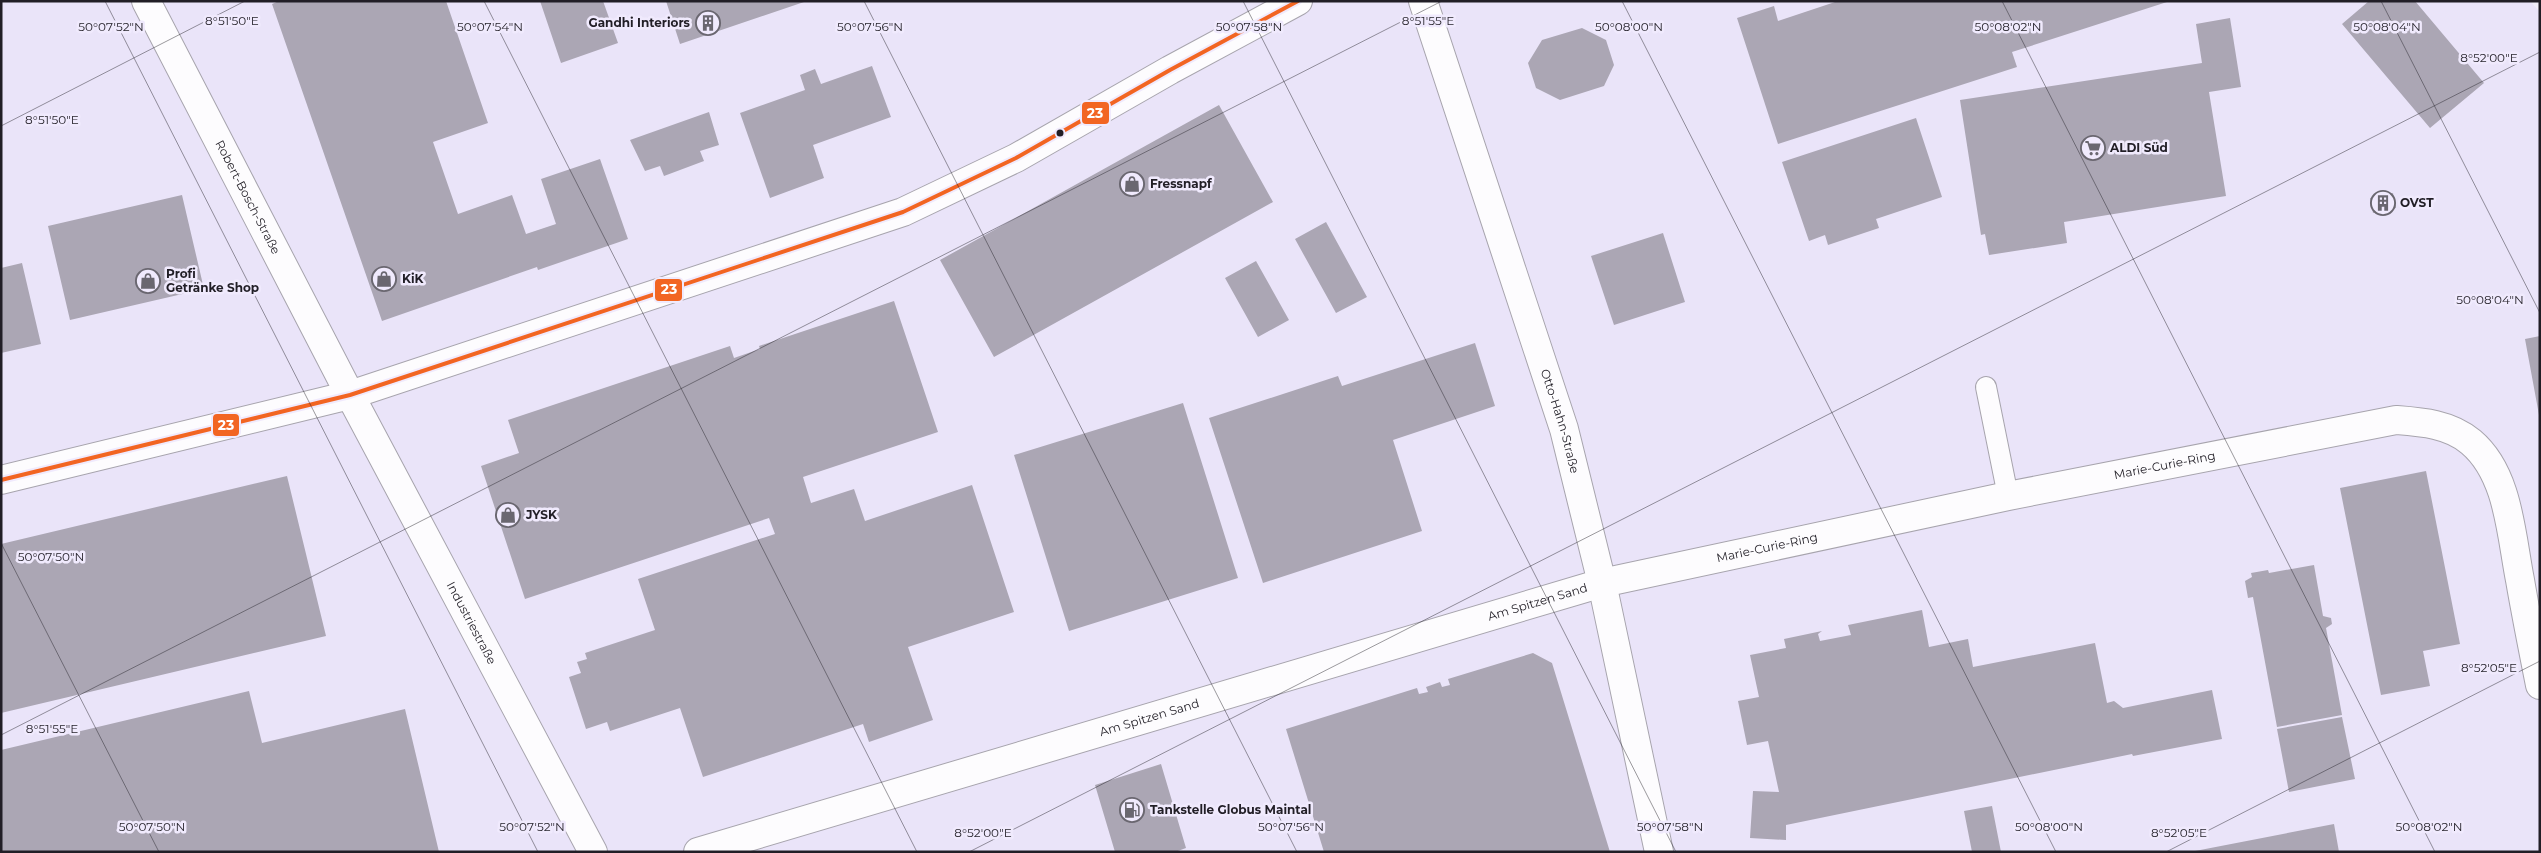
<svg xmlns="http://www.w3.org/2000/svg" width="2541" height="853" font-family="Montserrat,sans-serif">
  <rect width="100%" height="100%" fill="#f1eef9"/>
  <path fill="#eae4f9" d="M1,1H2530L2540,12V852H1Z"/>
  <path fill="#aba6b4" d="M279,1H446L488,123L433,142L458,214L512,195L526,234L556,224L541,179L600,159L628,239L538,270L537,267L382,321L272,4Z
    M540,1H603L618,43L561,63Z
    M666,1H804V2L680,44Z
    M1838,1H2166L2167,2L2012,52L2017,67L1778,144L1737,18L1774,6L1778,21Z
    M2369,1H2415L2484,83L2430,128L2342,24Z
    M2230,18L2241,87L2209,92L2226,196L2064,222L2067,243L1989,255L1985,234L1981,235L1960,100L2202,63L2196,24Z
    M1582,28L1606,40L1614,65L1604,86L1560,100L1536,88L1528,63L1542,40Z
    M872,66L891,117L813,145L824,178L770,198L740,113L805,90L800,75L815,69L821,84Z
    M1219,105L1273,202L994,357L940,260Z
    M709,112L719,145L700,151L704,161L664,176L660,166L645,171L630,140Z
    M1916,118L1942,197L1876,219L1879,228L1828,245L1825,235L1809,241L1782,162Z
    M2393,193L2396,208L2373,213L2370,198Z
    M182,195L204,289L70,320L48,226Z
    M1326,222L1367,297L1336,313L1295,239Z
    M1663,233L1685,302L1614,325L1591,256Z
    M1256,261L1289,320L1258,337L1225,278Z
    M22,263L41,344L1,353V268Z
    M894,301L938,432L803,477L811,503L854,489L865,521L972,485L1014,612L908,647L933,720L869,742L863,724L703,777L680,708L610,731L607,722L586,729L569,677L581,673L577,662L587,659L585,653L655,630L638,579L775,534L769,518L525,599L481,466L519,453L508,420L730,346L734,358L760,349L759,346Z
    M2540,336V415H2539L2525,339Z
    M1475,343L1495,406L1393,440L1422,531L1263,583L1209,418L1338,376L1342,386Z
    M1183,403L1238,578L1069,631L1014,455Z
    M2426,471L2460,644L2423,651L2430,686L2381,695L2340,488Z
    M287,476L326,636L1,713V544Z
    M2314,565L2323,616L2331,618L2332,624L2326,628L2342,715L2277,727L2253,597L2248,598L2245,581L2252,577L2251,573L2268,570L2269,573Z
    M1922,610L1929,647L1968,639L1973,667L2095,643L2107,703L2114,701L2123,708L2212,690L2222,739L2133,756L2132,754L1786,825V840L1750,838L1753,791L1779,792L1768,741L1747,745L1738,701L1759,697L1750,655L1786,648L1784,639L1822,631L1818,634L1820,641L1851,635L1848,625Z
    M1533,653L1552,663L1610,852H1324L1286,729L1417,688L1419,694L1428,692L1426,687L1440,682L1442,687L1450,685L1448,679Z
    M249,691L262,743L405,709L439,852H1V750Z
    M2342,717L2355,779L2289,792L2277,729Z
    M1161,764L1186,848L1175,852H1115L1095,785Z
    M1992,806L2001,852H1972L1964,811Z
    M2334,824L2339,852H2196L2195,851Z"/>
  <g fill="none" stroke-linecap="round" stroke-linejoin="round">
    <defs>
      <path id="service" d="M1986,387L2008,496"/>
      <g id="minor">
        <path id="s1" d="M146,1L350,395L593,852"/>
        <path id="s2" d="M1423,1L1564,429L1602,583L1659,852"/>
        <path d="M1,480L350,395L903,212L1016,158L1170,70L1298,1"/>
        <path id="s3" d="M698,852L1602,583L2008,496L2396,420C2422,422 2450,424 2471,442C2509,474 2511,535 2520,580C2526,615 2533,650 2540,685"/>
      </g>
    </defs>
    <use href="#service" stroke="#a7a4ad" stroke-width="22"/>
    <use href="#minor" stroke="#a7a4ad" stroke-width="30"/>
    <use href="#service" stroke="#fdfcfe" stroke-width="20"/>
    <use href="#minor" stroke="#fdfcfe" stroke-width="28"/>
    <defs>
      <path id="bus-1" d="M1,480L350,395L903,212L1016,158L1170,70L1298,1"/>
    </defs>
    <use href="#bus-1" stroke="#f0eafd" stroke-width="8"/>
    <use href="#bus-1" stroke="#f26522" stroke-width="4"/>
  </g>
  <path fill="none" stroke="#211e26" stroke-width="1" stroke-opacity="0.45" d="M105,1L538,852M484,1L917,852M864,1L1297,852M1243,1L1676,852M1622,1L2056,852M2002,1L2435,852M2381,1L2540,313M1,126L245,1M1,543L159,852M1,735L1442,1M969,852L2540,52M2166,852L2540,661"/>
  <defs>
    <symbol id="building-ring" viewBox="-11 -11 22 22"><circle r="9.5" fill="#f0eafd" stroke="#6a6770" stroke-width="1.5"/><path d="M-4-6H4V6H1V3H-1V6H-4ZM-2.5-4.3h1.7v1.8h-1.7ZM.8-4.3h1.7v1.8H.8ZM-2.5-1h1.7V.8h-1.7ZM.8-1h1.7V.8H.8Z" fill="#6a6770"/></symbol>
    <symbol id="supermarket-ring" viewBox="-11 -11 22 22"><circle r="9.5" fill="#f0eafd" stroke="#6a6770" stroke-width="1.5"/><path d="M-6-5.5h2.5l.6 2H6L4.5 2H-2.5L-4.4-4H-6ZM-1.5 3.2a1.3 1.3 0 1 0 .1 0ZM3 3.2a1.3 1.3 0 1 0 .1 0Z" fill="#6a6770"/></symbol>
    <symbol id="shop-ring" viewBox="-11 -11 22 22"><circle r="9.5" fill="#f0eafd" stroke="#6a6770" stroke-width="1.5"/><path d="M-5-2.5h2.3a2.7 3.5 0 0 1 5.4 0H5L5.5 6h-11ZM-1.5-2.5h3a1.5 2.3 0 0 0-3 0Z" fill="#6a6770"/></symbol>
    <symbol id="fuel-ring" viewBox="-11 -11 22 22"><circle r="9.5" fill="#f0eafd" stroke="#6a6770" stroke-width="1.5"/><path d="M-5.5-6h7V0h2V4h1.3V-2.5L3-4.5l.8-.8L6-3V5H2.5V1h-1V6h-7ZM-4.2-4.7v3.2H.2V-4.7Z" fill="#6a6770"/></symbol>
  </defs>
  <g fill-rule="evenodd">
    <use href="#building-ring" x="694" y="9" width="28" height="28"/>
    <use href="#supermarket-ring" x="2079" y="134" width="28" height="28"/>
    <use href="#shop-ring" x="1118" y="170" width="28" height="28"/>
    <use href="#building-ring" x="2369" y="189" width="28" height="28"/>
    <use href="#shop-ring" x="370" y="265" width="28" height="28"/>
    <use href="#shop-ring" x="134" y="267" width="28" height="28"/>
    <use href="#shop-ring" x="494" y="501" width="28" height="28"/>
    <use href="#fuel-ring" x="1118" y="796" width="28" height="28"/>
  </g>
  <circle fill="#211e26" stroke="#f0eafd" stroke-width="2" cx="1060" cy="133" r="4.5"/>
  <g text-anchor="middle" stroke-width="5" stroke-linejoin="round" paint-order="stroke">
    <g font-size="12" font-weight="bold" fill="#211e26" stroke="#f0eafd" text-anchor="start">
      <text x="690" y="27" text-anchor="end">Gandhi Interiors</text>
      <text x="2110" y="152">ALDI Süd</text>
      <text x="1150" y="188">Fressnapf</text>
      <text x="2400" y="207">OVST</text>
      <text x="166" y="278">Profi<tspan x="166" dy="14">Getränke Shop</tspan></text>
      <text x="402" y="283">KiK</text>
      <text x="526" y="519">JYSK</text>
      <text x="1150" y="814">Tankstelle Globus Maintal</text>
    </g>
    <g font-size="12" fill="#211e26" stroke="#f0eafd">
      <text dy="4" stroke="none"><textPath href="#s1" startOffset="221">Robert-Bosch-Straße</textPath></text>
      <text dy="4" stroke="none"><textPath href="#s2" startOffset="442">Otto-Hahn-Straße</textPath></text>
      <text dy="4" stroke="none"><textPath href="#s3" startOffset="1518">Marie-Curie-Ring</textPath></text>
      <text dy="4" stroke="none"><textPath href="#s3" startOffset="1112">Marie-Curie-Ring</textPath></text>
      <text dy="4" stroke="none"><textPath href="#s3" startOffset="876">Am Spitzen Sand</textPath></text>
      <text dy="4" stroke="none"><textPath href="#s1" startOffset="702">Industriestraße</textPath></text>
      <text dy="4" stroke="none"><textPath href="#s3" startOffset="471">Am Spitzen Sand</textPath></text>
    </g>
  </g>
  <g font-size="12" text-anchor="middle" fill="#211e26" stroke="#f0eafd" stroke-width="5" stroke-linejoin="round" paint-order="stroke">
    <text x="232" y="25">8°51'50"E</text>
    <text x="1428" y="25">8°51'55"E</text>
    <text x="111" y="31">50°07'52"N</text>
    <text x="490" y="31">50°07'54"N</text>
    <text x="870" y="31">50°07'56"N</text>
    <text x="1249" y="31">50°07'58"N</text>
    <text x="1629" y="31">50°08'00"N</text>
    <text x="2008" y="31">50°08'02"N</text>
    <text x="2387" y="31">50°08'04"N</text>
    <text x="2489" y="62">8°52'00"E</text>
    <text x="52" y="124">8°51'50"E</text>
    <text x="2490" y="304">50°08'04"N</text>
    <text x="51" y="561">50°07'50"N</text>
    <text x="2489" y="672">8°52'05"E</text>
    <text x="52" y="733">8°51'55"E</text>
    <text x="152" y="831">50°07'50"N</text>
    <text x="532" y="831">50°07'52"N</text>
    <text x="1291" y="831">50°07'56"N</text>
    <text x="1670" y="831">50°07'58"N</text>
    <text x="2049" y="831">50°08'00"N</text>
    <text x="2429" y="831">50°08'02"N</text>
    <text x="983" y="837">8°52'00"E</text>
    <text x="2179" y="837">8°52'05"E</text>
  </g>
  <g stroke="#f0eafd" stroke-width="2">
    <rect x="1081" y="101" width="29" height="24" rx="5" fill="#f26522"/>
    <rect x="654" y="278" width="29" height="24" rx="5" fill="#f26522"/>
    <rect x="212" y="413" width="28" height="24" rx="5" fill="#f26522"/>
  </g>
  <g font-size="14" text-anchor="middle" font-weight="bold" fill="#fff">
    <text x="1095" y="118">23</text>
    <text x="669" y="294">23</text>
    <text x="226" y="430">23</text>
  </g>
  <rect width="2541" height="853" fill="none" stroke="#211e26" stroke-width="5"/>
</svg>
